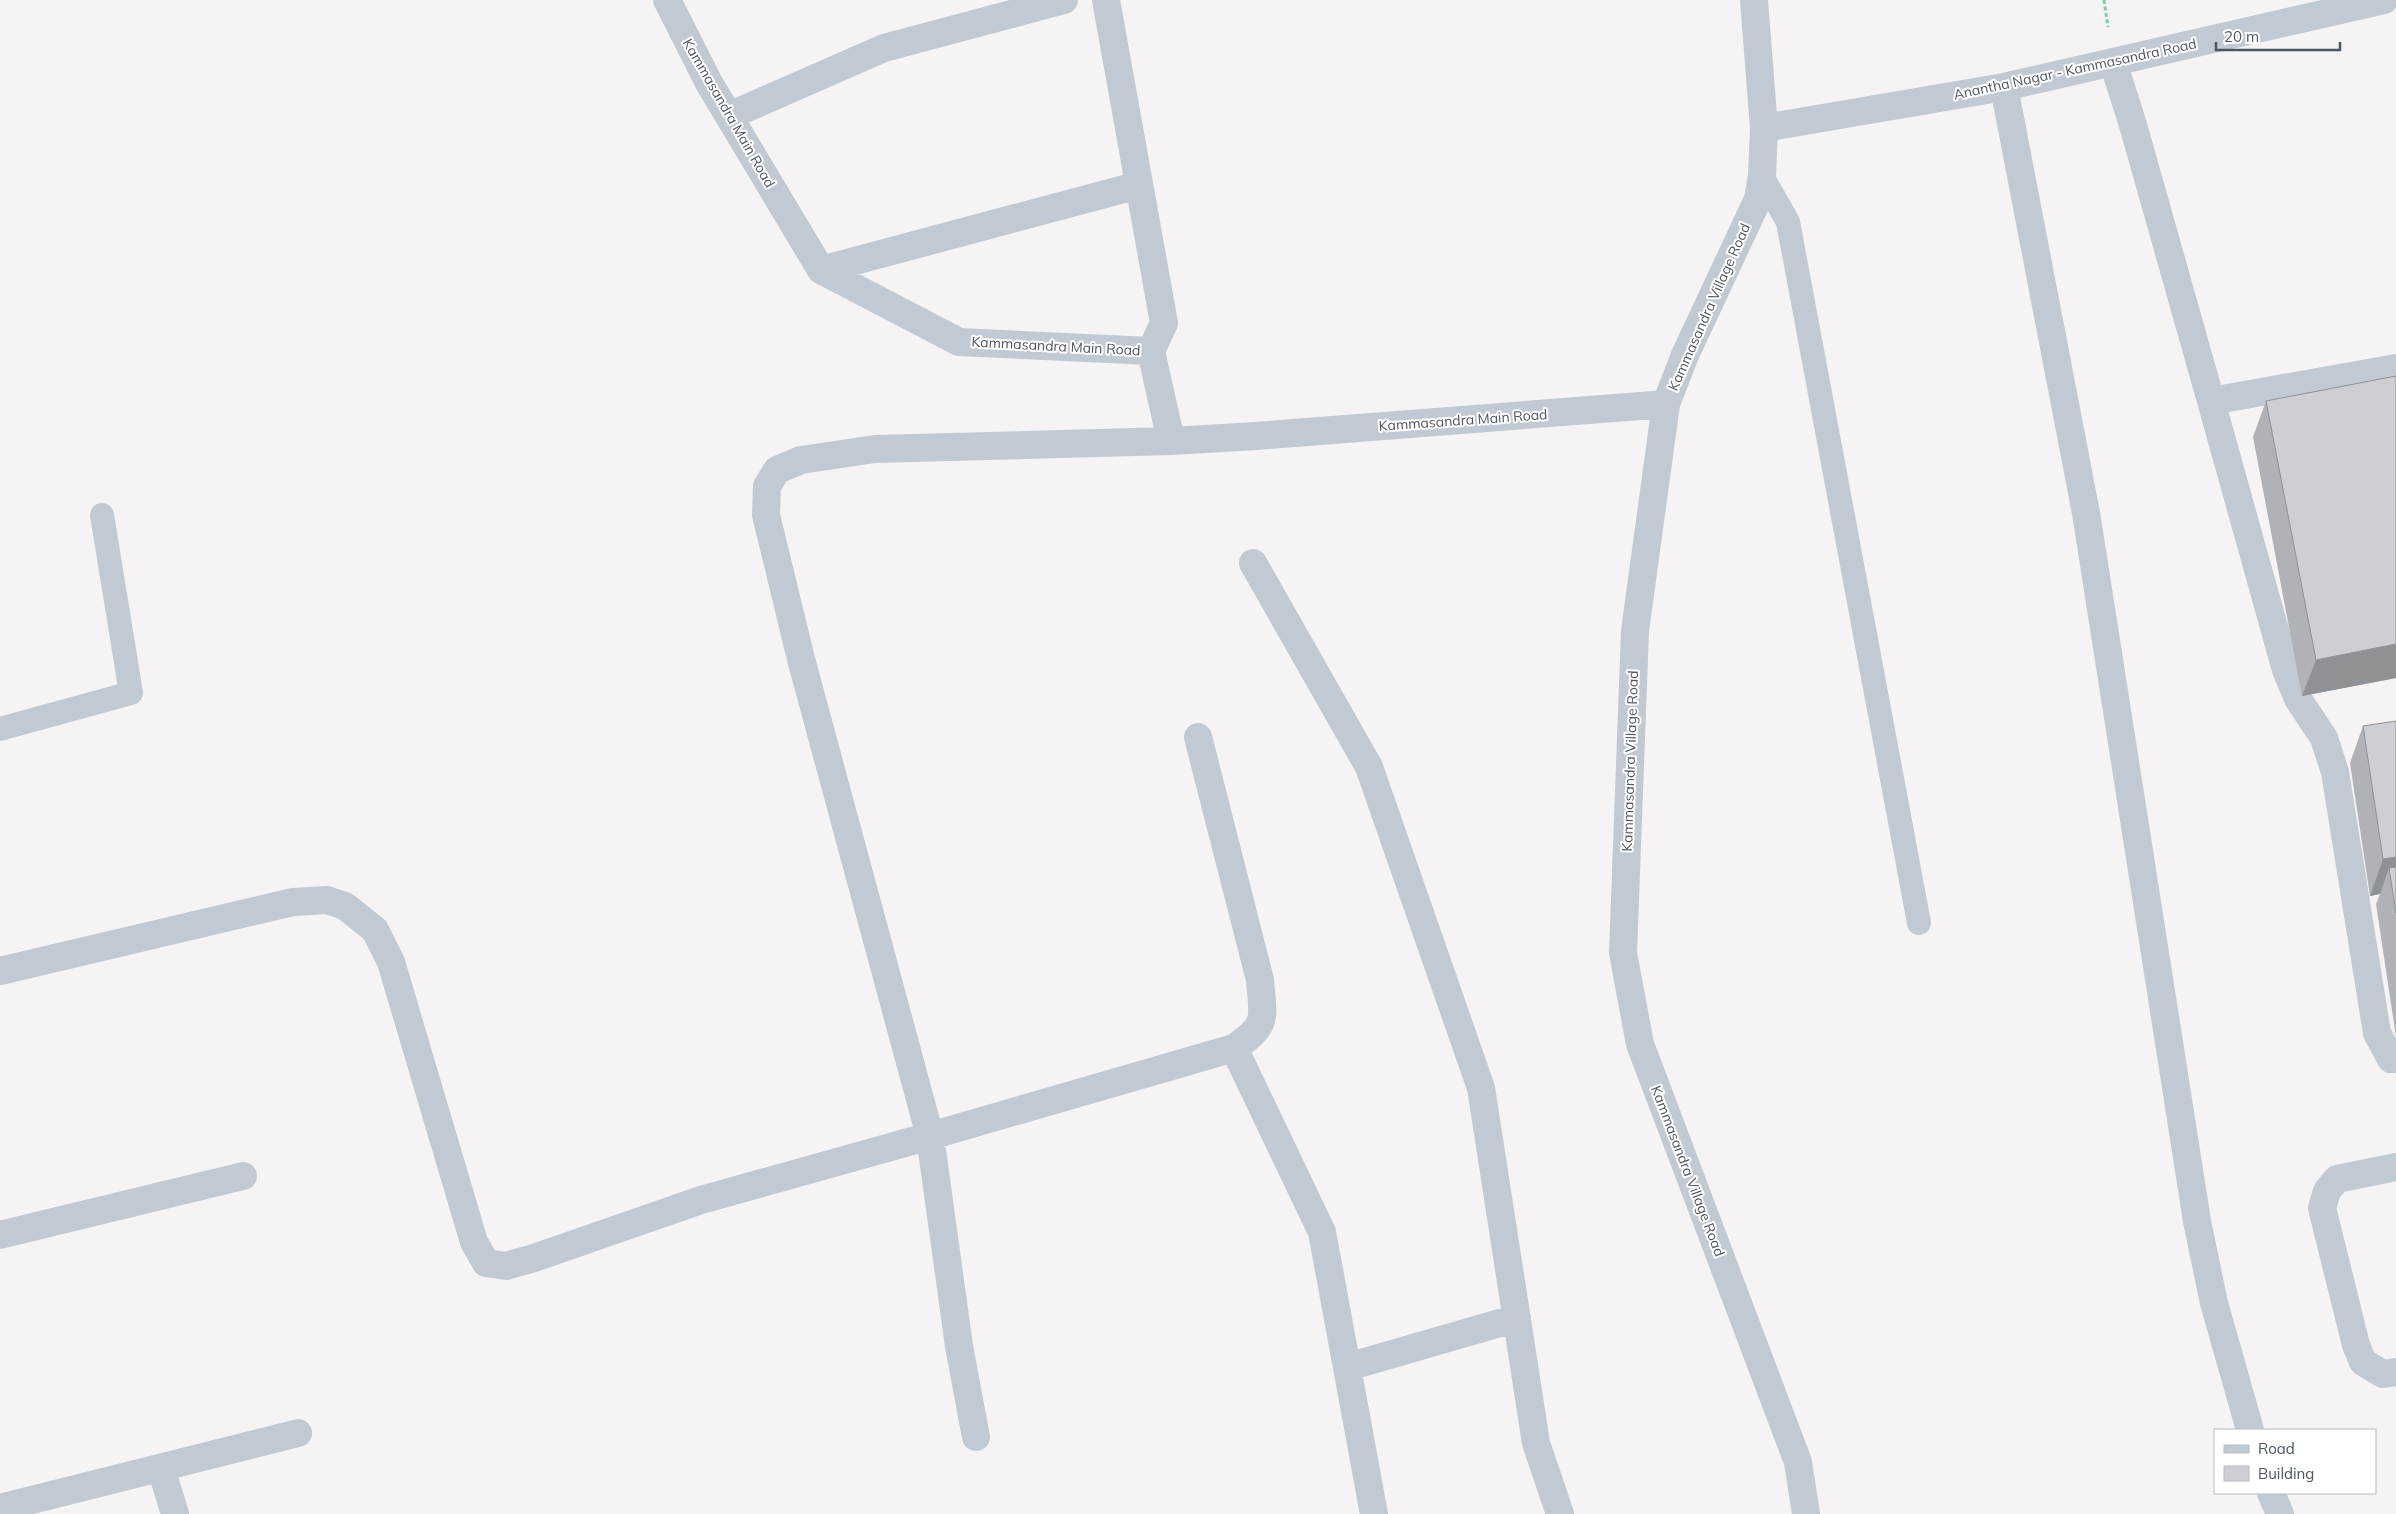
<svg xmlns="http://www.w3.org/2000/svg" width="2396" height="1514" font-family="Mulish,sans-serif">
  <rect width="100%" height="100%" fill="#f5f3f3"/>
  <g fill="none" stroke-linecap="round" stroke-linejoin="round">
    <path stroke="#7ad0a6" stroke-width="3" stroke-dasharray="4 2.5" stroke-linecap="butt" d="M2104,0L2108,27"/>
    <path stroke="#c1cad2" stroke-width="24" d="M1762,176L1788,222L1919,923
      M0,729L131,693L102,515"/>
    <path stroke="#c1cad2" stroke-width="28" d="M667,0L709,83L821,270L959,342L1151,351L1171,441L1256,436L1666,404
      M1106,0L1164,323L1151,351
      M2113,62L2133,125L2211,401L2396,368
      M729,116L884,48L1064,0
      M1764,128L1762,176L1758,199L1685,355L1666,404L1635,631L1623,953L1640,1044L1798,1462L1806,1514
      M821,270L1139,185
      M2211,401L2286,670L2298,699L2324,738L2335,772L2377,1033L2391,1059H2396
      M1253,563L1369,767L1481,1088L1536,1443L1560,1514
      M0,971L293,902L327,900L345,906L375,930L391,962L474,1242L486,1263L506,1266L534,1258L701,1200L930,1136L801,659L766,515L767,486L777,470L801,460L875,449L1171,441
      M1234,1048L1322,1232L1374,1514
      M2396,1167L2337,1179L2327,1191L2322,1208L2356,1345L2363,1362L2383,1374L2396,1372
      M0,1235L243,1176
      M1347,1364H1358L1517,1318
      M976,1437L959,1346L930,1136L1234,1048C1269,1024 1263,1019 1260,980L1198,737
      M161,1468L175,1514
      M0,1508L298,1433"/>
    <path stroke="#c1cad2" stroke-width="28" d="M1754,0L1764,128L2004,87L2384,0
      M2004,87L2086,513L2197,1221L2214,1303L2250,1430
      M2271,1493L2280,1514"/>
  </g>
  <path fill="#b0b2b7" d="M2266,401L2396,678L2302,696L2253,437Z
    M2396,721V1037L2376,904L2380,894L2370,896L2350,763L2363,726Z"/>
  <path fill="#909195" d="M2396,644V678L2302,696L2316,660Z
    M2396,857V892L2389,868L2380,894L2370,896L2383,859Z"/>
  <path fill="#cdcfd5" stroke="#909195" d="M2396,376V644L2316,660L2266,401Z
    M2396,721V857L2383,859L2363,726Z
    M2396,867V913L2389,868Z"/>
  <g text-anchor="middle" stroke-width="4" stroke-linejoin="round" paint-order="stroke">
    <g font-size="14" fill="#4a5661" stroke="#fff">
      <text transform="translate(2075 69) rotate(-12)" y="5">Anantha Nagar - Kammasandra Road</text>
      <text transform="translate(729 113) rotate(60)" y="5">Kammasandra Main Road</text>
      <text transform="translate(1709 307) rotate(-66)" y="5">Kammasandra Village Road</text>
      <text transform="translate(1056 346) rotate(3)" y="5">Kammasandra Main Road</text>
      <text transform="translate(1463 420) rotate(-4)" y="5">Kammasandra Main Road</text>
      <text transform="translate(1630 761) rotate(-88)" y="5">Kammasandra Village Road</text>
      <text transform="translate(1688 1171) rotate(69)" y="5">Kammasandra Village Road</text>
    </g>
  </g>
  <rect x="2214" y="1429" width="162" height="65" fill="#ffffff" stroke="#b7bbc0"/>
  <rect x="2224" y="1445" width="25" height="8" fill="#c1cad2" stroke="#b7bbc0"/>
  <text x="2258" y="1454" font-size="15" fill="#4a5661">Road</text>
  <rect x="2224" y="1466" width="25" height="15" fill="#cdcfd5" stroke="#b7bbc0"/>
  <text x="2258" y="1479" font-size="15" fill="#4a5661">Building</text>
  <path d="M2216 42v8h124v-8" fill="none" stroke="#4a5661" stroke-width="2.5"/>
  <text x="2224" y="42" font-size="15" fill="#4a5661" stroke="#ffffff" stroke-width="4" paint-order="stroke">20 m</text>
</svg>
